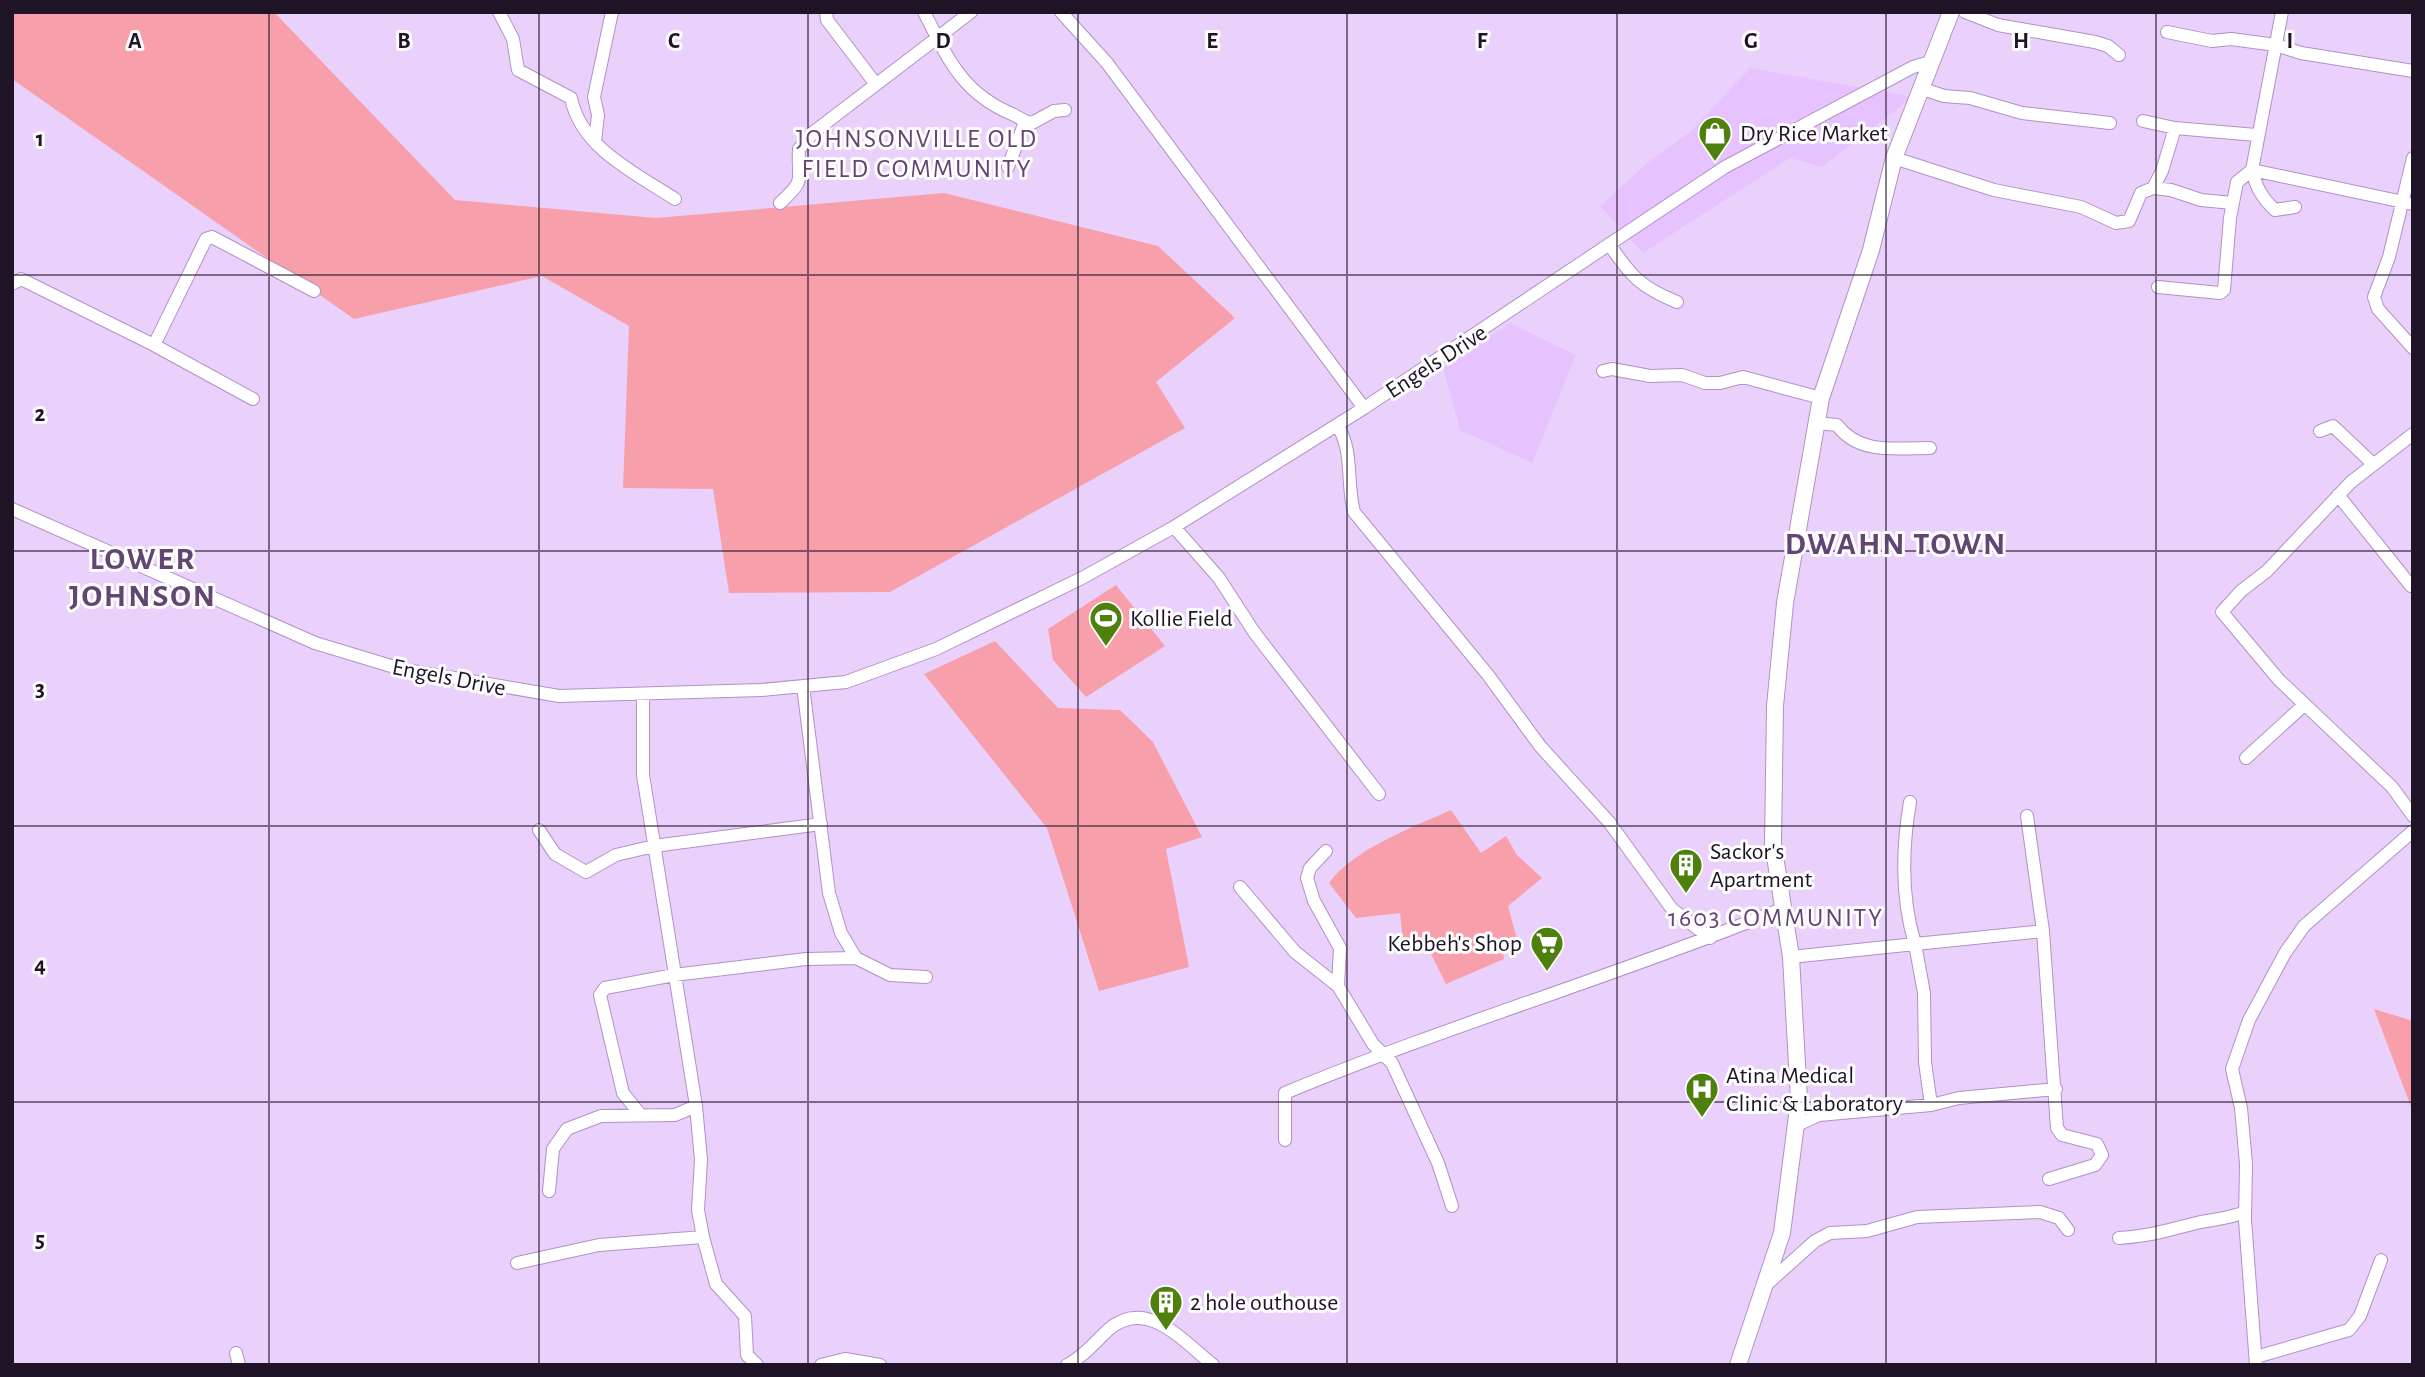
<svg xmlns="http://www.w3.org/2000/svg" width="2425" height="1377" font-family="'Alegreya Sans',sans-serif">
  <rect width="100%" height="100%" fill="#ead1fc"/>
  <path fill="#e6c3ff" d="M1750,68L1913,97L1822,167L1790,158L1643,253L1600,206L1653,158L1690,132Z
    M1510,323L1576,355L1532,463L1460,430L1443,367Z"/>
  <path fill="#f7a0ab" d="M12,12H274L455,200L656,218L944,193L1158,246L1235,318L1156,382L1185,428L890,592L729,593L713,489L623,488L629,326L542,276L354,319L12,79Z
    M1116,585L1165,646L1086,697L1053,660L1048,629Z
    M995,641L1058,708L1120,710L1153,742L1202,837L1166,849L1189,967L1099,991L1047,828L924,674Z
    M1451,810L1481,853L1506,836L1517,855L1542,878L1508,906L1517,939L1502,942L1504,959L1446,984L1428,948L1403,942L1400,913L1356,918L1329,883C1352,850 1415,826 1451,810Z
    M2374,1009L2413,1021V1112Z"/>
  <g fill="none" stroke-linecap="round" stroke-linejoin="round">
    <defs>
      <path id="minor" d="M499,12L513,39L518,70L571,98C581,148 635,173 675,199
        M826,12L827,20L875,83
        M924,12C948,59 962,93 1012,114C1019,117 1024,122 1032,123L1054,111L1065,110
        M1061,12L1107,63L1364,408
        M1965,12L1998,25L2095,42L2108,46L2119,55
        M2167,32L2212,41L2231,39L2276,45L2301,53L2413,71
        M1920,88L1944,96L1970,98L2022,113L2110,123
        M2143,121L2175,128L2256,135
        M595,142L598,115L594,97L612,12
        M1894,158L1994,190L2081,207L2116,223L2129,221L2141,193L2153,188L2171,190L2201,200L2233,203
        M2413,158L2389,257L2374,297L2378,309L2413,348
        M1008,167L1025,122
        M2153,188L2162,171L2175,128
        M780,203C807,178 797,182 799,149L815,131L971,12
        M2295,207L2275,210C2262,198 2256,187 2252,170L2413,204
        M1609,244C1631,276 1640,287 1677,302
        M12,284L21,279L154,345L206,239L212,237L314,291
        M2158,287L2220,293L2224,290L2230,218L2237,182L2252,170L2282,12
        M154,345L253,399
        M1603,371L1612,369L1650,376L1682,375L1705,383H1720L1743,377L1821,398
        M1816,423L1837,425C1859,455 1897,448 1930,448
        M1337,425C1354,450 1346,483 1354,512L1488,675L1540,746L1609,822L1672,909L1710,938
        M2320,431L2333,426L2372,463
        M2413,434L2351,482L2267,571L2241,591L2222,612L2279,680L2392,787L2413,816
        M2338,495L2411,586
        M12,509L315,643L401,669L559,696L761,690L846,682L936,649L1082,578L1174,527L1364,408L1725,167L1913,67L1930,62
        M1174,527L1219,578L1254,632L1379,794
        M803,686L829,893L841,933L856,958
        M643,694V775L696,1106
        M2246,758L2304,705
        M2027,816L2043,931
        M539,830L555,854L586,872L616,855L654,846L821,824
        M1326,851L1310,868L1307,878L1314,901L1340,948L1338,986
        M1240,887L1295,952L1338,986L1373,1044L1392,1063L1438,1163L1452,1206
        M1791,957L1915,944C1901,898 1902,849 1910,802
        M1931,1105L1959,1098L2056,1089
        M639,1113L623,1093L600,995L605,988L674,975L806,959L856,958L890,975L926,977
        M1795,1126L1819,1115L1931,1105L1925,1062L1924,993L1915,944L2043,931L2057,1128L2062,1135L2097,1144L2102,1155L2095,1165L2049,1179
        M1285,1140V1093C1449,1025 1619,975 1784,908
        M703,1237L716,1284L745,1316L747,1355L757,1365
        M2119,1238C2153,1236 2170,1229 2201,1222C2217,1219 2230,1218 2245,1212
        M517,1263L599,1245L703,1237L698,1210L701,1160L696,1106L675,1115L601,1116L567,1129L553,1149L549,1191
        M1767,1284L1815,1241L1830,1233L1867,1231L1917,1217L2040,1212L2059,1218L2068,1230
        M236,1353L239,1365
        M2256,1357L2349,1330L2360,1316L2381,1260
        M821,1365L845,1359L880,1365
        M1067,1365C1082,1358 1095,1342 1108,1330C1146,1296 1183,1341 1213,1365
        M2256,1365L2245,1220L2246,1164L2241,1108L2232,1069L2249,1020L2285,953L2304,926L2413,831"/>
      <path id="major" d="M1738,1365L1782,1233L1799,1100L1791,957L1773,844L1775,706L1785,603L1821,398L1871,250L1894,158L1951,12"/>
    </defs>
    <use href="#minor" stroke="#b092c5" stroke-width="14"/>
    <use href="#major" stroke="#b092c5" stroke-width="18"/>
    <use href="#minor" stroke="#fff" stroke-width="12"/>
    <use href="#major" stroke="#fff" stroke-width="16"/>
  </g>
  <path fill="none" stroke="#1f1326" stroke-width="2" stroke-opacity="0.55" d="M269,12V1365M539,12V1365M808,12V1365M1078,12V1365M1347,12V1365M1617,12V1365M1886,12V1365M2156,12V1365M12,275H2413M12,551H2413M12,826H2413M12,1102H2413"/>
  <defs>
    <symbol id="shop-pin" viewBox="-11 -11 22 30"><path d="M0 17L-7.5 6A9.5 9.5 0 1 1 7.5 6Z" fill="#4f7f0c" stroke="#fdfdfd"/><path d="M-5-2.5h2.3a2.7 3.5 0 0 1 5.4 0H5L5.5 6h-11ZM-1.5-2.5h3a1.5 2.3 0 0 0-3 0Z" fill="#fff"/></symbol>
    <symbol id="stadium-pin" viewBox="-11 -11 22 30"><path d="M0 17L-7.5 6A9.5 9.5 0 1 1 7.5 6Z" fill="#4f7f0c" stroke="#fdfdfd"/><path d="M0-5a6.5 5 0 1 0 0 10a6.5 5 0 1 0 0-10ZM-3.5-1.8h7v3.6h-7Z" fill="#fff"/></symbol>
    <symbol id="building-pin" viewBox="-11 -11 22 30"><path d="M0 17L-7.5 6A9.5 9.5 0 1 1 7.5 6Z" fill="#4f7f0c" stroke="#fdfdfd"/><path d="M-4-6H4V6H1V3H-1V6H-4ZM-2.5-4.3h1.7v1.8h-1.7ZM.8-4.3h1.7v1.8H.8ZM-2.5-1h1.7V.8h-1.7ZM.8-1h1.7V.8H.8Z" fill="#fff"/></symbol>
    <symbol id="supermarket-pin" viewBox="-11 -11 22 30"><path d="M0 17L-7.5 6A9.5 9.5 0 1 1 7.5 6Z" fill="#4f7f0c" stroke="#fdfdfd"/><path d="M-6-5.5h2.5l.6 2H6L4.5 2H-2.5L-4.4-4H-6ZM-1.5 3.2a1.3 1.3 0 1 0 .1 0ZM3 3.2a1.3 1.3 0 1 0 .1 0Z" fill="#fff"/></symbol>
    <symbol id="hospital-pin" viewBox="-11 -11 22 30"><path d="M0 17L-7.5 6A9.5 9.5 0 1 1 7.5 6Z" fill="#4f7f0c" stroke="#fdfdfd"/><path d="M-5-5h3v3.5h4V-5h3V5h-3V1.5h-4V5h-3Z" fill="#fff"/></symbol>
  </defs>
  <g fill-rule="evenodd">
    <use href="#shop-pin" x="1696" y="114" width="38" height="52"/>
    <use href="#stadium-pin" x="1087" y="599" width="38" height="52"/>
    <use href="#building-pin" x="1667" y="846" width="38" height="52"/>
    <use href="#supermarket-pin" x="1528" y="924" width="38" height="52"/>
    <use href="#hospital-pin" x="1683" y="1070" width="38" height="52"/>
    <use href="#building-pin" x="1147" y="1283" width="38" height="52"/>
  </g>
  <g text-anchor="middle" stroke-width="6" stroke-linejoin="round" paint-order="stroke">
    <g font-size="24" fill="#1f1326" stroke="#fdfdfd" text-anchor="start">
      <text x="1740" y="141">Dry Rice Market</text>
      <text x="1130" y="626">Kollie Field</text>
      <text x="1710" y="859">Sackor's<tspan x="1710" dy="28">Apartment</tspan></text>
      <text x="1522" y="951" text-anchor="end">Kebbeh's Shop</text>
      <text x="1726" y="1083">Atina Medical<tspan x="1726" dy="28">Clinic &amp; Laboratory</tspan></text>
      <text x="1190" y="1310">2 hole outhouse</text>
    </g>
    <g font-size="24" fill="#1f1326" stroke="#fdfdfd">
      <text transform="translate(1436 361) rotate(-33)" y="8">Engels Drive</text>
      <text transform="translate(449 677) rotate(11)" y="8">Engels Drive</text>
    </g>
    <g font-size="26" letter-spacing="2" fill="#614572" stroke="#fdfdfd">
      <text x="917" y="147">JOHNSONVILLE OLD<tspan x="917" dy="30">FIELD COMMUNITY</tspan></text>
      <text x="1776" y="926">1603 COMMUNITY</text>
    </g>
    <g font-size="32" font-weight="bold" letter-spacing="2" fill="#614572" stroke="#fdfdfd">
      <text x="1896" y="554">DWAHN TOWN</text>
      <text x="143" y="569">LOWER<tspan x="143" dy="37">JOHNSON</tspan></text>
    </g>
  </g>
  <g font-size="23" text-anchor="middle" font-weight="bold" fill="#1f1326" stroke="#fdfdfd" stroke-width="6" stroke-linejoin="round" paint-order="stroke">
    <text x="135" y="48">A</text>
    <text x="404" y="48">B</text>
    <text x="674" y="48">C</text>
    <text x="943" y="48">D</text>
    <text x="1212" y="48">E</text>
    <text x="1482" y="48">F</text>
    <text x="1751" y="48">G</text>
    <text x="2021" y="48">H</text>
    <text x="2290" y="48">I</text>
    <text x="40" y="146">1</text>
    <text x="40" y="421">2</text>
    <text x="40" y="696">3</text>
    <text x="40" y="972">4</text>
    <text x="40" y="1247">5</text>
  </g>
  <rect width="2425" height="1377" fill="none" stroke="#1f1326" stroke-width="28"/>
</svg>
